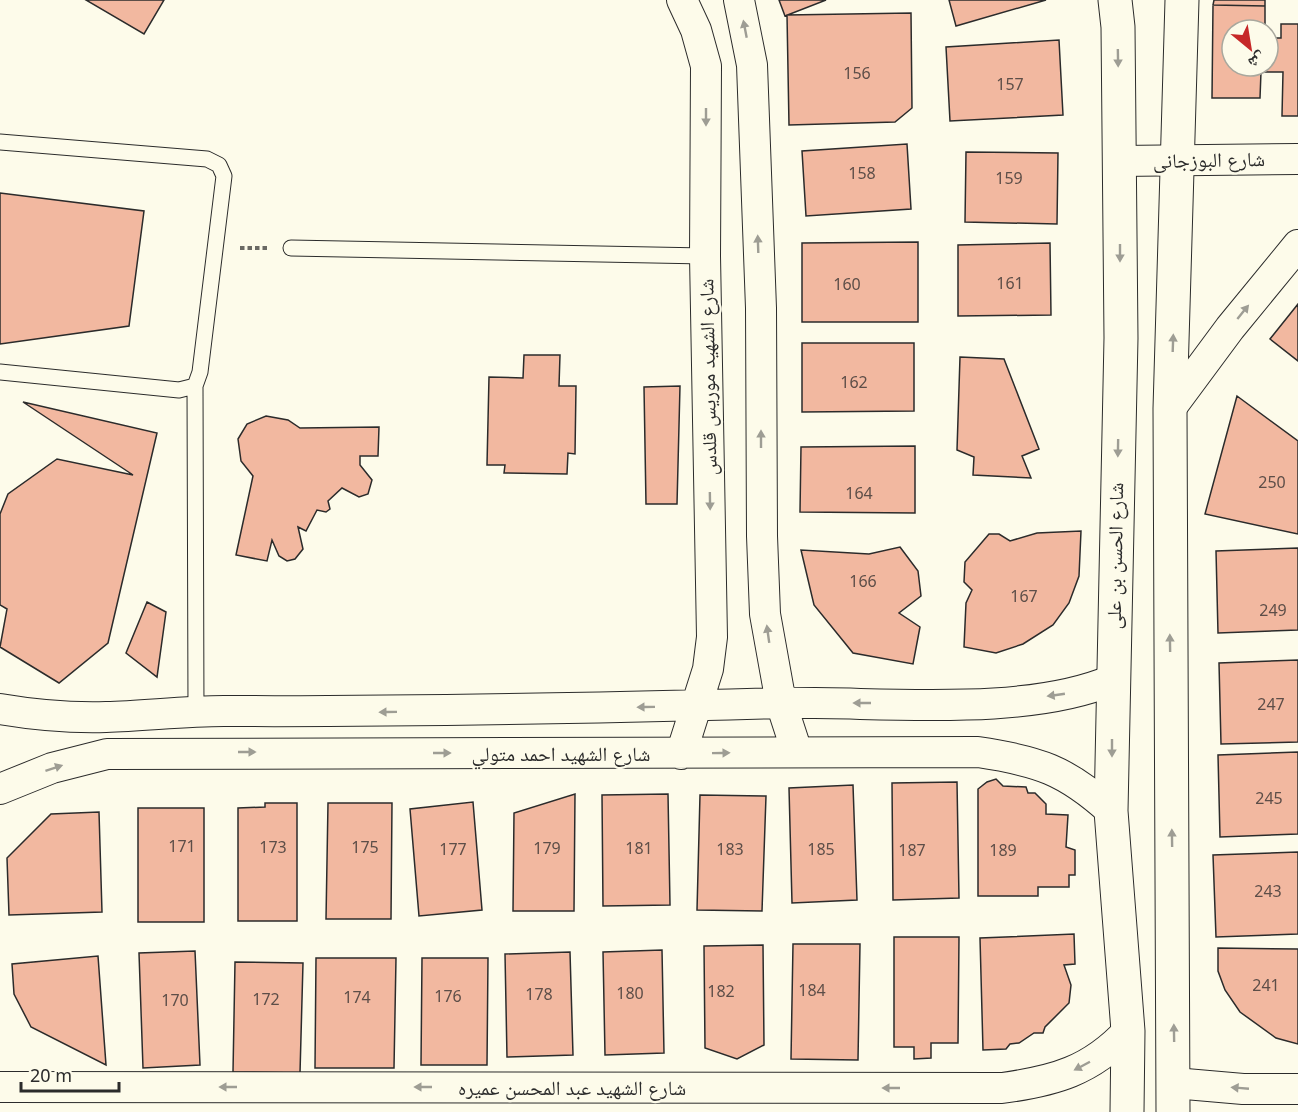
<svg xmlns="http://www.w3.org/2000/svg" width="1298" height="1112" font-family="'Noto Sans','Noto Naskh Arabic',sans-serif">
  <rect width="100%" height="100%" fill="#fdfbea"/>
  <path fill="#f2b8a0" stroke="#2b2b2b" stroke-width="1.5" d="M86,0H164L144,34Z
    M779,0H826L785,16Z
    M949,0H1046L956,26Z
    M1214,0H1265V6L1213,5Z
    M1213,5L1265,6V30H1232V66H1268V38H1281V24H1298V116H1282L1283,72H1261L1260,98H1212Z
    M911,13L912,108L895,122L789,125L787,15Z
    M1059,40L1063,115L950,121L946,47Z
    M907,144L911,209L806,216L802,151Z
    M966,152L1058,153L1057,224L965,222Z
    M0,193L144,211L129,326L0,344Z
    M918,242V322H802V243Z
    M1050,243L1051,315L958,316V245Z
    M1298,304V361L1270,339Z
    M802,343H914V411L802,412Z
    M524,355H560L559,386H576L575,454L568,453L567,474L504,473L505,465H487L489,377L523,378Z
    M960,357L1004,359L1039,449L1022,456L1031,478L973,475L974,457L957,450Z
    M680,386L677,504H646L644,387Z
    M1237,396L1298,441V534L1205,514Z
    M23,402L157,433L108,643L59,683L0,647L7,609L0,605V514L8,494L57,459L133,475Z
    M266,416L288,420L300,428L379,427L378,456H360V465L372,480L368,494L359,497L342,488L328,501L330,509L326,512L317,510L306,531L298,527L303,549L295,559L287,561L279,556L272,540L267,561L236,555L253,476L241,461L238,439L247,424Z
    M915,446V513L800,512L801,447Z
    M1081,531L1079,576L1069,603L1053,625L1023,644L996,653L964,647L966,603L972,590L964,582L965,562L989,534H999L1010,541L1037,533Z
    M900,547L918,571L921,596L899,613L920,627L913,664L853,653L814,605L801,550L869,554Z
    M1298,548V630L1218,633L1216,551Z
    M147,602L166,612L157,677L126,653Z
    M1298,660V742L1221,744L1219,663Z
    M1298,752V834L1220,837L1218,755Z
    M996,779L1003,786L1026,787L1028,793H1035L1046,804V814L1068,815L1066,847L1075,850V875H1069V887H1038V896H978V789L987,782Z
    M957,782L959,898L893,900L892,783Z
    M853,785L857,900L792,903L789,788Z
    M575,794L574,911H513L514,813Z
    M668,794L670,905L603,906L602,795Z
    M700,795L766,796L762,911L697,910Z
    M473,802L482,910L419,916L410,809Z
    M265,803H297V921H238V808L265,807Z
    M328,803H392L391,919H326Z
    M138,808H204V922H138Z
    M99,812L102,912L9,915L7,858L51,814Z
    M1298,852V934L1216,937L1213,855Z
    M1074,934L1075,964L1064,965L1071,985L1069,1003L1045,1027L1043,1033H1034L1019,1043L1010,1044L1006,1049L983,1050L980,938Z
    M894,937H959L958,1043H931V1058L914,1059V1047H894Z
    M793,944H860L858,1060L791,1059Z
    M763,945L764,1045L737,1059L705,1048L704,946Z
    M1218,948L1298,949V1044L1276,1038L1240,1012L1225,990L1218,971Z
    M662,950L664,1053L605,1055L603,952Z
    M195,951L200,1065L143,1068L139,953Z
    M570,952L573,1055L507,1057L505,954Z
    M98,956L106,1065L31,1027L14,994L12,964Z
    M316,958H396L394,1068H315Z
    M422,958H488L487,1065H421Z
    M235,962L303,963L300,1073L233,1072Z"/>
  <g fill="none" stroke-linecap="round" stroke-linejoin="round">
    <defs>
      <path id="lane" d="M0,142L207,159L219,165L224,176L200,372L195,386L179,390L0,372
        M291,248L705,256
        M195,386L196,711"/>
      <path id="street" d="M739,0L752,65L761,308L762,536L765,614L781,703L797,752
        M1119,161L1298,159
        M1170,409L1230,328L1298,245
        M0,709C35,715 70,718 106,717C145,716 184,711 224,711C409,712 594,708 779,703C878,701 1023,718 1112,680
        M681,754L708,669L712,637L705,256L706,66L696,30L682,0
        M0,789L52,768L107,754L978,752C1038,761 1066,770 1111,811
        M1174,1083L1243,1089H1298
        M0,1087L1002,1088C1054,1081 1091,1071 1128,1031"/>
      <path id="secondary" d="M1115,0L1118,27L1121,338L1111,811L1128,1031L1127,1112
        M1173,1112L1170,409L1182,0"/>
    </defs>
    <use href="#lane" stroke="#2b2b2b" stroke-width="17"/>
    <use href="#street" stroke="#2b2b2b" stroke-width="32"/>
    <use href="#secondary" stroke="#2b2b2b" stroke-width="35"/>
    <path stroke="#6a6964" stroke-width="4" stroke-dasharray="4.5 3" stroke-linecap="butt" d="M240,248H268"/>
    <use href="#lane" stroke="#fdfbea" stroke-width="15"/>
    <use href="#street" stroke="#fdfbea" stroke-width="30"/>
    <use href="#secondary" stroke="#fdfbea" stroke-width="33"/>
  </g>
  <defs><path id="oneway-solid" d="M-6-.8H1V-3.2L6.5 0L1 3.2V.8H-6Z" transform="scale(1.5)"/></defs>
  <g fill="#9e9d94">
    <use href="#oneway-solid" transform="translate(745 29) rotate(-101)"/>
    <use href="#oneway-solid" transform="translate(1118 58) rotate(89)"/>
    <use href="#oneway-solid" transform="translate(706 117) rotate(90)"/>
    <use href="#oneway-solid" transform="translate(758 244) rotate(-92)"/>
    <use href="#oneway-solid" transform="translate(1120 253) rotate(90)"/>
    <use href="#oneway-solid" transform="translate(1243 312) rotate(-51)"/>
    <use href="#oneway-solid" transform="translate(1173 343) rotate(-88)"/>
    <use href="#oneway-solid" transform="translate(761 439) rotate(-90)"/>
    <use href="#oneway-solid" transform="translate(1118 448) rotate(91)"/>
    <use href="#oneway-solid" transform="translate(710 501) rotate(89)"/>
    <use href="#oneway-solid" transform="translate(768 634) rotate(-98)"/>
    <use href="#oneway-solid" transform="translate(1170 643) rotate(-91)"/>
    <use href="#oneway-solid" transform="translate(1056 695) rotate(172)"/>
    <use href="#oneway-solid" transform="translate(862 703) rotate(180)"/>
    <use href="#oneway-solid" transform="translate(646 707) rotate(179)"/>
    <use href="#oneway-solid" transform="translate(388 712) rotate(179)"/>
    <use href="#oneway-solid" transform="translate(1112 748) rotate(90)"/>
    <use href="#oneway-solid" transform="translate(247 752)"/>
    <use href="#oneway-solid" transform="translate(442 753)"/>
    <use href="#oneway-solid" transform="translate(721 753) rotate(-1)"/>
    <use href="#oneway-solid" transform="translate(54 768) rotate(-18)"/>
    <use href="#oneway-solid" transform="translate(1172 838) rotate(-91)"/>
    <use href="#oneway-solid" transform="translate(1174 1033) rotate(-91)"/>
    <use href="#oneway-solid" transform="translate(1082 1066) rotate(152)"/>
    <use href="#oneway-solid" transform="translate(228 1087) rotate(-180)"/>
    <use href="#oneway-solid" transform="translate(423 1087) rotate(-180)"/>
    <use href="#oneway-solid" transform="translate(891 1088) rotate(-180)"/>
    <use href="#oneway-solid" transform="translate(1240 1088) rotate(-175)"/>
  </g>
  <g text-anchor="middle" stroke-width="4.5" stroke-linejoin="round" paint-order="stroke">
    <g font-size="16" fill="#5d4e48">
      <text x="857" y="79">156</text>
      <text x="1010" y="90">157</text>
      <text x="862" y="179">158</text>
      <text x="1009" y="184">159</text>
      <text x="1010" y="289">161</text>
      <text x="847" y="290">160</text>
      <text x="854" y="388">162</text>
      <text x="1272" y="488">250</text>
      <text x="859" y="499">164</text>
      <text x="863" y="587">166</text>
      <text x="1024" y="602">167</text>
      <text x="1273" y="616">249</text>
      <text x="1271" y="710">247</text>
      <text x="1269" y="804">245</text>
      <text x="182" y="852">171</text>
      <text x="273" y="853">173</text>
      <text x="365" y="853">175</text>
      <text x="547" y="854">179</text>
      <text x="639" y="854">181</text>
      <text x="453" y="855">177</text>
      <text x="730" y="855">183</text>
      <text x="821" y="855">185</text>
      <text x="912" y="856">187</text>
      <text x="1003" y="856">189</text>
      <text x="1268" y="897">243</text>
      <text x="1266" y="991">241</text>
      <text x="812" y="996">184</text>
      <text x="721" y="997">182</text>
      <text x="630" y="999">180</text>
      <text x="539" y="1000">178</text>
      <text x="448" y="1002">176</text>
      <text x="357" y="1003">174</text>
      <text x="266" y="1005">172</text>
      <text x="175" y="1006">170</text>
    </g>
    <g font-size="20" fill="#2b2b2b" stroke="#fdfbea">
      <text transform="translate(1209 160) rotate(-1)" y="7">شارع البوزجانى</text>
      <text transform="translate(708 377) rotate(-91)" y="7">شارع الشهيد موريس قلدس</text>
      <text transform="translate(1115 556) rotate(-89)" y="7">شارع الحسن بن على</text>
      <text x="561" y="761">شارع الشهيد احمد متولي</text>
      <text x="572" y="1095">شارع الشهيد عبد المحسن عميره</text>
    </g>
  </g>
  <g transform="translate(1250 48) rotate(150)"><circle r="28" fill="#fdfbea" stroke="#a9a89e" stroke-width="1.5"/>
  <path d="M0-4.5L10 22L0 15L-10 22Z" fill="#c62828"/>
  <text y="-9" font-size="16" font-weight="bold" text-anchor="middle" fill="#2b2b2b">ش</text>
  </g>
  <path d="M21 1082v9h98v-9" fill="none" stroke="#2b2b2b" stroke-width="3"/>
  <text x="30" y="1082" font-size="18" fill="#2b2b2b" stroke="#fdfbea" stroke-width="4.5" paint-order="stroke">20 m</text>
</svg>
